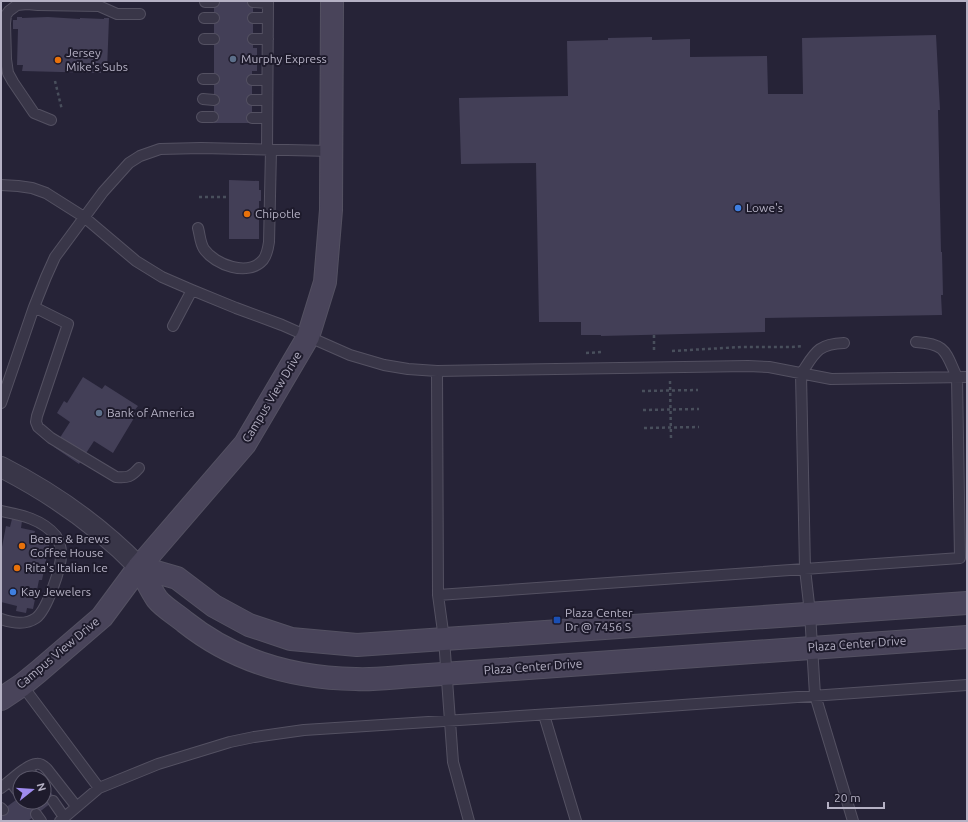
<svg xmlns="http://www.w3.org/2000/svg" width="968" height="822" font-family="Ubuntu,sans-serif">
  <rect width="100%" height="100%" fill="#262337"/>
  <path fill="#433f57" d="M214,1H253V48H257V71H252V123H214Z
    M17,17H22V18L48,17L80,19V18L104,19V18H109L107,71H101V73L22,71L23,65H17L18,29H13V20H17Z
    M936,35L940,110H938L941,252H942L943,295H941L942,315L765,318V332L601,336V335H581V322H539L536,163L461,164L459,98L568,96L567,41L608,40V38L652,37V40L690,39V57L767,56L768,94H803L802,38Z
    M229,180L259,181V190H261V201H259V239H229Z
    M83,377L102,389L105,385L138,406L134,411L137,413L113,453L94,441L79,464L54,447L70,422L57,413L64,401L67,403Z
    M12,519L22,521L21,528L35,531L33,537L50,541L42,580H39L33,609L27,608L26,613L16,611L17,606L1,602V552L6,526L10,527Z
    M44,784L56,799L28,821H1V811L20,797V802H44Z"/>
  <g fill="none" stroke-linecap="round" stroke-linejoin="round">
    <defs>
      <path id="lane" d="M205,2H214
        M253,2L268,3
        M204,18H214
        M253,18H268
        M204,39H214
        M253,39H268
        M203,79H214
        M252,80H267
        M203,99L214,100
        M252,100H267
        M202,117H213
        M252,118H267
        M51,120L34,113L13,82L8,73L6,59L5,23L6,15L9,11L17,5L27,4L38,5L99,6L117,14H140
        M267,150L268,1
        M1,185L18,186L32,188L46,193L84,217L136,261L162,277L192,290L236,308L282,325L350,355L384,365L408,369L437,371L748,366L769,367L831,379L967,377
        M198,228C200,235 200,243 204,249C215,265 248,277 263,260C267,255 268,249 269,242L271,150
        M34,307L68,324L37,416L36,422L38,427L51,438L116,477C128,478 131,477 139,468
        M173,326L192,290
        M844,343C817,344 815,353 801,374L805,569L810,613L815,695L853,821
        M437,371L438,595L444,639L453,762L469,821
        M1,403L34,307L46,277L55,257L103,192L129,163L140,156L160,149L201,148L332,151
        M1,511C21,515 42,519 56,536C59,541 61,547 61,553C62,566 47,610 36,618C26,625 12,623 1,619
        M438,595L960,558L957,377C945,352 947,344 916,342
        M22,685L99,788L158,764L230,742L254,737L304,730L597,711L967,685
        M544,715L576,821
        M27,768L35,778
        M10,781L20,794
        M1,788C9,782 26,765 36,764C40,763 44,766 47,769L76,806
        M53,801L64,817
        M1,808L3,810
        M36,814L41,821
        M60,821L99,788"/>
      <path id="street" d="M1,467C52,493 99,526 139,567"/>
      <path id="secondary" d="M139,567C145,577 150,589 157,599C163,607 177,615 185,622C234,661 294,678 356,679C375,680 395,677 414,676L967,637
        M139,567L177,578L214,606L249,625L291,639L357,645L967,603
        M1,699L22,685L38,672L102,617L139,567L245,444L308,337L325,282L331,210L332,1"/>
    </defs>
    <use href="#lane" stroke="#545162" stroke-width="12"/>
    <use href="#street" stroke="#545162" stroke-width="22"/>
    <use href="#secondary" stroke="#545162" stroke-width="24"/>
    <path stroke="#494f5c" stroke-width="2.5" stroke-dasharray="3 3" stroke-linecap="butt" d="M55,81L62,110
      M199,197H226
      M654,335V352
      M672,351L741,347H792L803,346
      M586,353L603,352
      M670,381L671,439
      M642,391L698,390
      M643,410L699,409
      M644,428L699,427"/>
    <use href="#lane" stroke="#393648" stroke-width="10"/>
    <use href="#street" stroke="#393648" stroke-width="20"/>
    <use href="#secondary" stroke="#49445a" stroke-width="22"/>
  </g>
  <g fill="#5c6f8a" stroke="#1e1b2c" stroke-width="1.5">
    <circle cx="233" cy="59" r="4"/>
    <circle cx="99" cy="413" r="4"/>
  </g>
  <g fill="#e8710a" stroke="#1e1b2c" stroke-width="1.5">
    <circle cx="58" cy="60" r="4"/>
    <circle cx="247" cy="214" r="4"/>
    <circle cx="22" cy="546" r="4"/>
    <circle cx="17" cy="568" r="4"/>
  </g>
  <g fill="#3f7fe0" stroke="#1e1b2c" stroke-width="1.5">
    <circle cx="738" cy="208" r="4"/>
    <circle cx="13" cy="592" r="4"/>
  </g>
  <rect fill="#1a4fb4" stroke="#1e1b2c" stroke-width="1.5" x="553" y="616" width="8" height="8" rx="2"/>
  <g text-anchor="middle" stroke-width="4" stroke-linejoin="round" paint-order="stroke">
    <g font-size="12" fill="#b5b1c4" stroke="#1e1b2c" text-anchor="start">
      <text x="66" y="57">Jersey<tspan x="66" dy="14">Mike's Subs</tspan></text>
      <text x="241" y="63">Murphy Express</text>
      <text x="746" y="212">Lowe's</text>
      <text x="255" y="218">Chipotle</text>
      <text x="107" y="417">Bank of America</text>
      <text x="30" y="543">Beans &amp; Brews<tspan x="30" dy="14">Coffee House</tspan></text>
      <text x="25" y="572">Rita's Italian Ice</text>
      <text x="21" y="596">Kay Jewelers</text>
      <text x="565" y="617">Plaza Center<tspan x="565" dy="14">Dr @ 7456 S</tspan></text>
    </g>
    <g font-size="12" fill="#b5b1c4" stroke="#1e1b2c">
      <text transform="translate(272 397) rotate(-59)" y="4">Campus View Drive</text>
      <text transform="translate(857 644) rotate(-4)" y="4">Plaza Center Drive</text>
      <text transform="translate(58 653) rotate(-40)" y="4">Campus View Drive</text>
      <text transform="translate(533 667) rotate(-4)" y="4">Plaza Center Drive</text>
    </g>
  </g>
  <rect width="968" height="822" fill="none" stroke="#b5b1c4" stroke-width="4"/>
  <g transform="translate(32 790) rotate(73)"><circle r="19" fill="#1e1b2c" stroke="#5a5769"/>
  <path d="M0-3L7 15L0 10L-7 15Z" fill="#9f8bef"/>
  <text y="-6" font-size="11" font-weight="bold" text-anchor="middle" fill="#b5b1c4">N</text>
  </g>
  <path d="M828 802v6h56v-6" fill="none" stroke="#b5b1c4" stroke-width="2"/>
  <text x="834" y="802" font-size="12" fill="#b5b1c4" stroke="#1e1b2c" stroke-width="3" paint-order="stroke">20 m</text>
</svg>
